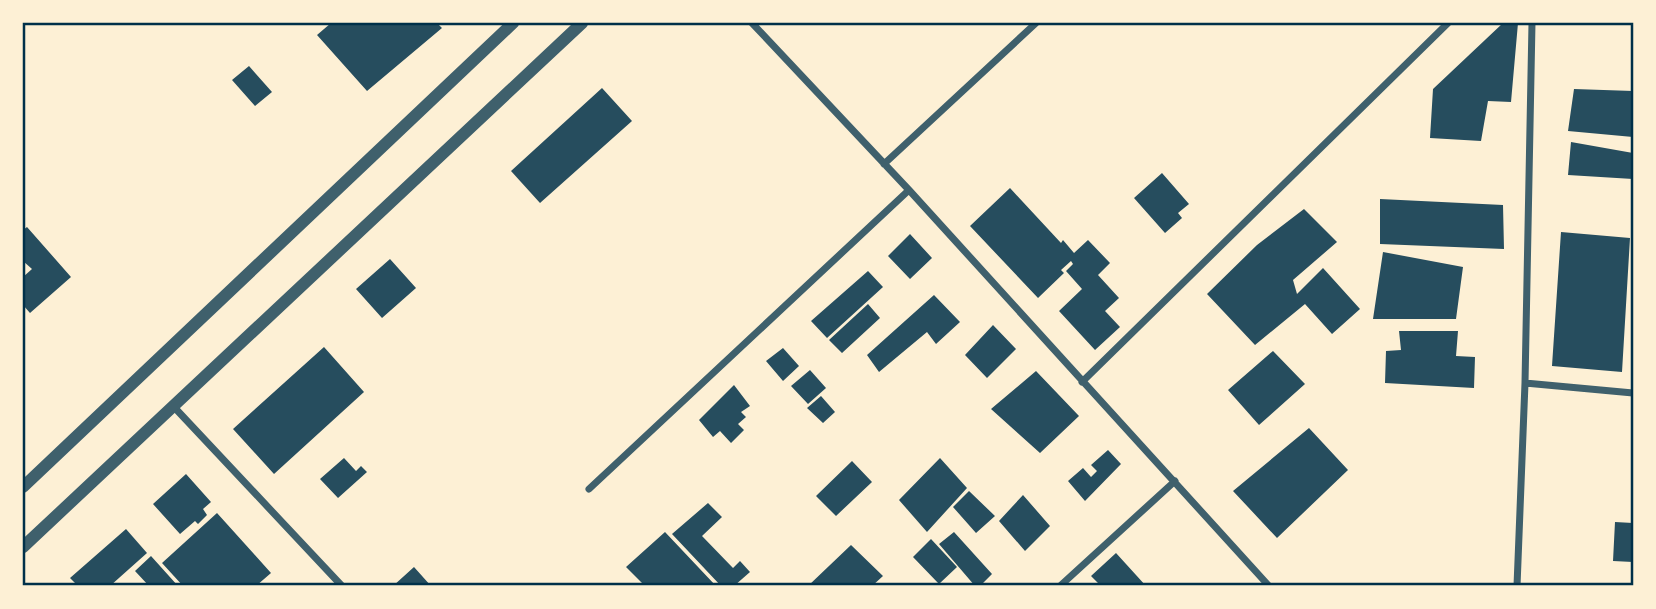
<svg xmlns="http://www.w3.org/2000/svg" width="1656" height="609" font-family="'Noto Sans',sans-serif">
  <rect width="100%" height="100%" fill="#fdf0d5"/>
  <path fill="#264d5e" d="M331,23H437L442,28L367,91L317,35Z
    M1503,23H1518L1511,102L1488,101L1481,141L1430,138L1433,89Z
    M249,66L272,92L255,106L232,80Z
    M602,88L632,121L540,203L511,171Z
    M1574,89L1633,91V137L1568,131Z
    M1571,142L1633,153V179L1568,175Z
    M1162,173L1189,204L1178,213L1182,218L1165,233L1134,198Z
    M1010,188L1061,243L1063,240L1074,253L1088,240L1110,263L1098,275L1119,298L1105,311L1120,327L1095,350L1059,311L1082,289L1066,271L1073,264L1071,261L1061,270L1064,273L1038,298L970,226Z
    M1380,199L1503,205L1504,249L1380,244Z
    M1304,209L1337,242L1293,280L1297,294L1323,268L1360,309L1332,334L1305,304L1255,345L1207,294L1257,245Z
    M27,227L71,277L30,313L23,305V277L32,269L23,261V230Z
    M1561,232L1630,238L1622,372L1552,366Z
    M910,234L932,258L910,279L888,256Z
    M1383,252L1463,267L1456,319H1373Z
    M390,259L416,288L382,318L356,289Z
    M868,271L883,287L827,338L811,321Z
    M934,295L960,322L936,344L927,332L879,372L867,355Z
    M868,304L880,318L842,353L829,340Z
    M993,325L1016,349L987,378L965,355Z
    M1399,331H1458L1456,356L1475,357L1474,388L1385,383L1386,351L1401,350Z
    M324,347L364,392L274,474L233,429Z
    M783,348L799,366L783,381L766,361Z
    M1273,351L1305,384L1259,425L1228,390Z
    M810,370L826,388L808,404L791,386Z
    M1036,371L1079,416L1040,453L991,409Z
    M734,385L750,406L741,412L746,417L738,424L744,430L731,443L720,431L713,437L699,420Z
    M821,396L835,412L823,423L807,408Z
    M1309,428L1348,470L1277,538L1233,491Z
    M1108,450L1121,464L1085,501L1068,481L1083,468L1091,477L1097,471L1091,465Z
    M344,458L356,471L361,466L367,472L338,498L320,479Z
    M940,458L967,488L927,532L899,500Z
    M852,461L872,482L836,516L816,496Z
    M186,474L211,502L203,509L207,515L198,524L195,521L180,534L153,504Z
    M969,491L995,516L976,533L953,507Z
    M1023,495L1050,526L1025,551L999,521Z
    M708,503L722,517L702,536L733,568L740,561L750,572L734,586H721L672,534Z
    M217,513L271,573L256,586H183L162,563Z
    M1615,522L1633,523V562L1613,561Z
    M126,529L147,553L110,586H78L70,578Z
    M665,532L716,586H645L626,567Z
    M954,532L992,574L980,586H975L939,544Z
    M931,539L957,567L939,584L913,557Z
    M851,545L883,576L872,586H808Z
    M1116,553L1146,586H1101L1091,576Z
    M151,556L178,586H149L135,571Z
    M414,567L431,586H393Z"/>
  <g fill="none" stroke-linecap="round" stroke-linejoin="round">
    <path stroke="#3f606c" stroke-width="7" d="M752,23L909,190L1269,586
      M884,164L1036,23
      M1082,382L1448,23
      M1525,383L1633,393
      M174,407L342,586
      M589,489L909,190
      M1060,586L1175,481
      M1517,586L1525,383L1532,23"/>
    <path stroke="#3f606c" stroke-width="12" d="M23,487L513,23
      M23,547L582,23"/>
  </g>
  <rect width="1656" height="609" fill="none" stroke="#fdf0d5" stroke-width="49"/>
  <rect x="24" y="24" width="1608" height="560" fill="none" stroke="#003049" stroke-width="2.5"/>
</svg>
